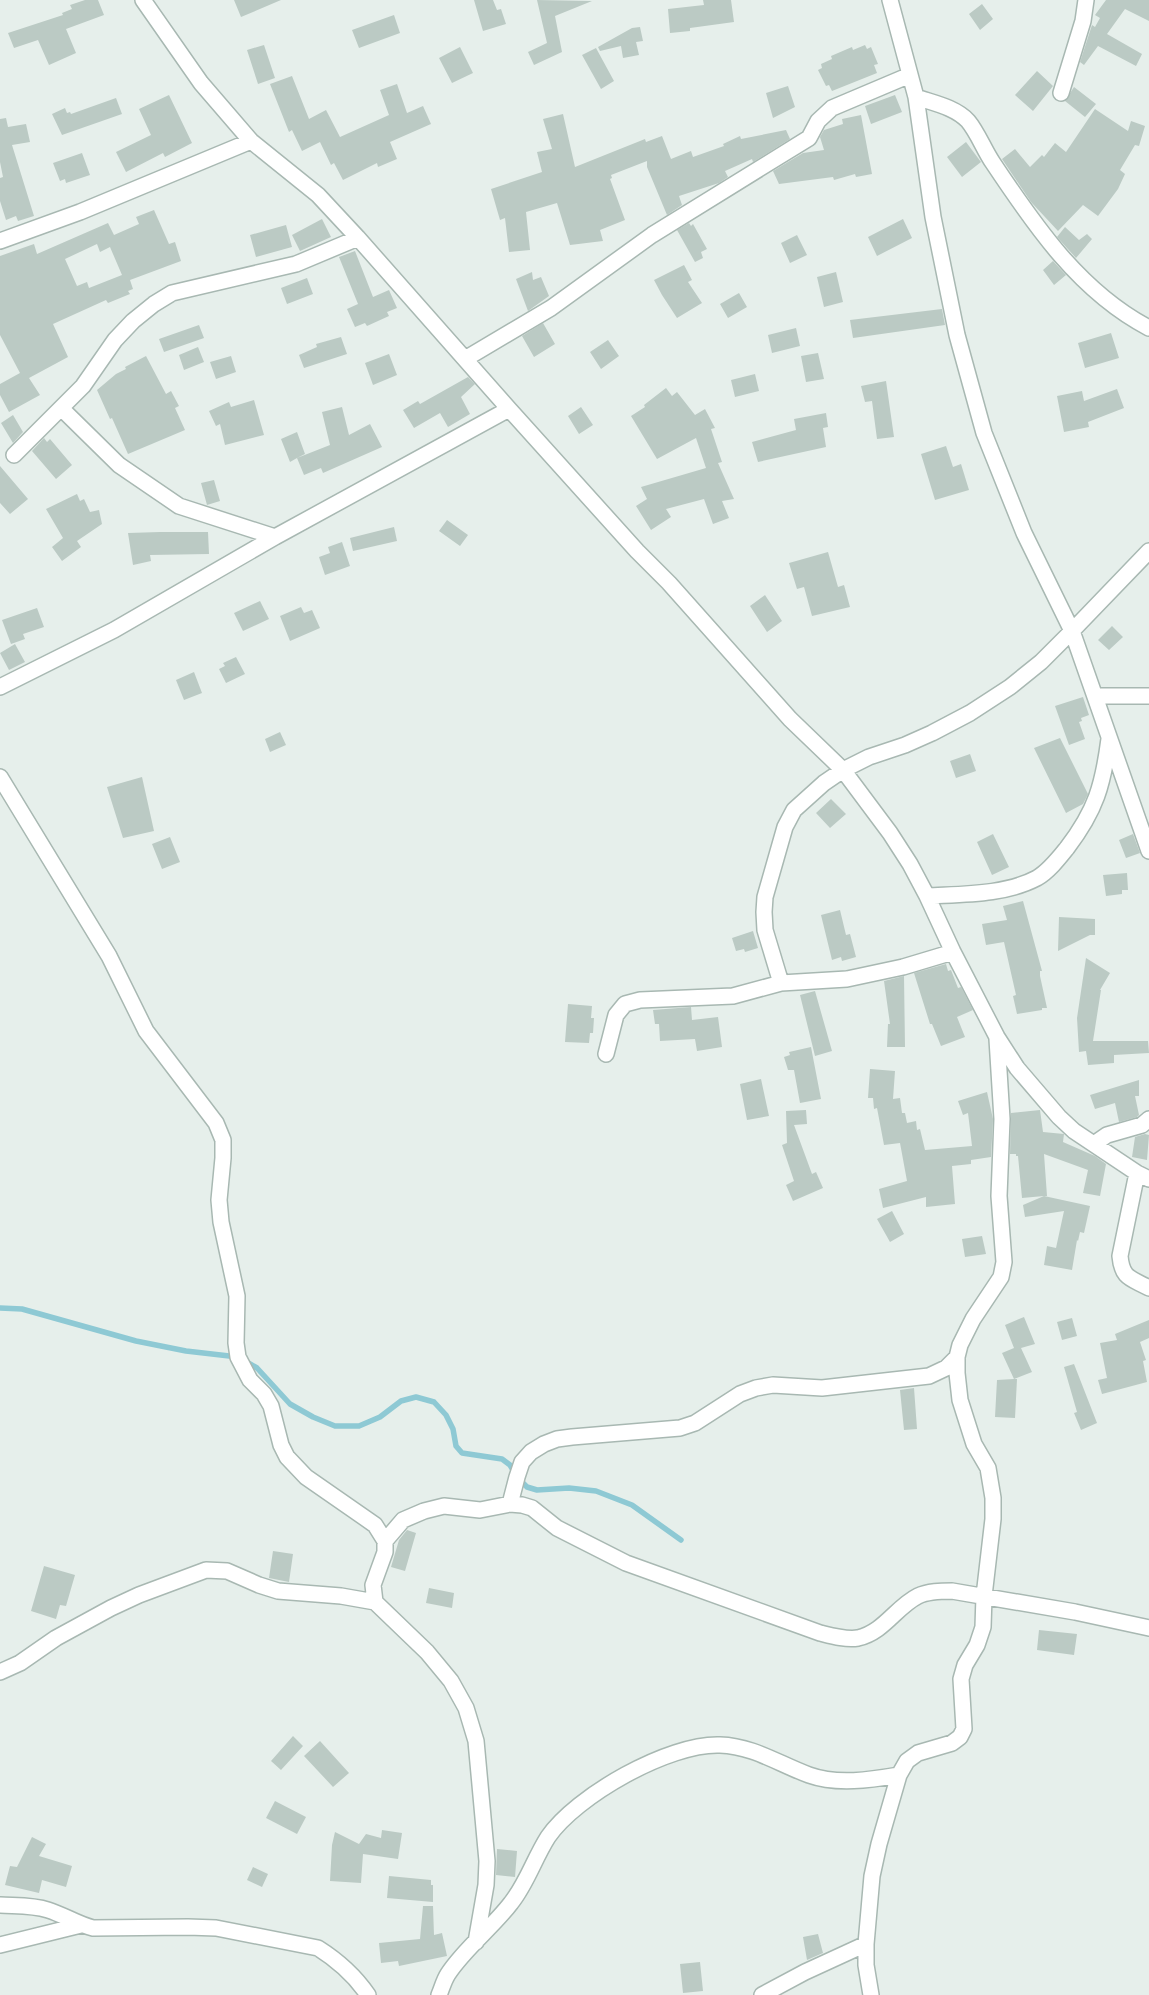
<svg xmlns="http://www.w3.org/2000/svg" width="1149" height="1995" font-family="'IBM Plex Sans',sans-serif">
  <rect width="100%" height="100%" fill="#e6efeb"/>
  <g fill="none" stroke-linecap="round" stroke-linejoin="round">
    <path stroke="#8ec9d4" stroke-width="5.5" d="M0,1308L22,1309L136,1341L186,1351L238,1357L257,1368L290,1404L313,1417L335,1426H359L380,1417L401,1401L416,1397L434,1402L446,1415L453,1429L456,1446L462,1453L502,1459L510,1465L517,1477L527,1487L537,1490L569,1488L596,1491L632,1505L681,1540"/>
  </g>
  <path fill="#bbcac4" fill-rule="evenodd" d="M85,0H98L104,15L66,29L76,53L49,65L38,40L14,48L8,33L63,15L62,13L72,9L70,5Z
    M234,0H281L241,17Z
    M474,0H493L497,10L501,9L506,24L483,31Z
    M537,0L592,1L555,16L562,52L534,65L528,52L547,43Z
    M703,0H731L734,22L690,28V31L670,33L668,9L704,5Z
    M1106,0H1149V21L1125,9L1107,34L1142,54L1136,66L1098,46L1084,65L1080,62L1092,25L1095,27L1100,18L1095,15Z
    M982,4L993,19L980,30L969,14Z
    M394,15L400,33L359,48L352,30Z
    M640,27L643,41L636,42L639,55L623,58L621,46L600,51L598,47L632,28Z
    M264,45L275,78L258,84L247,50Z
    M865,45L867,49L871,47L878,64L874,65L877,73L832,91L829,85L826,86L818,70L822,68L821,64L832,59L831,56L852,47L853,50Z
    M460,47L473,73L452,83L439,58Z
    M596,48L614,81L601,89L582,55Z
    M1037,71L1053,86L1033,111L1015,95Z
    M292,76L309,119L326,110L340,137L389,115L380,90L397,84L407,113L423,106L431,124L390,142L397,159L378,167L377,163L343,180L334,163L331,165L320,142L302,151L292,130L289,132L270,84Z
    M788,86L795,107L773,118L766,93Z
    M1074,87L1096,104L1085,117L1065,101Z
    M169,95L192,143L165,157L163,153L126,172L116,152L151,135L139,109Z
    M895,95L902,112L871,124L865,106Z
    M116,98L122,114L62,135L52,114L65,108L67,113L70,112L71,114Z
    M1095,109L1128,131L1131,121L1145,126L1139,146L1135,145L1120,170L1125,174L1118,189L1098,216L1083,205L1058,231L1031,202L1002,159L1015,149L1030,167L1042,155L1044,157L1055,143L1066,152Z
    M563,114L575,167L645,139L646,142L662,136L671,159L691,151L693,157L724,146L723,144L740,136L741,139L786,130L790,139L753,162L752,159L725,171L728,177L719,183L679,196L682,205L667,215L647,167V161L611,175L612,178L610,179L625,220L600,230L603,241L570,245L557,203L526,212L530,250L509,252L505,218L500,220L491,189L542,172L537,152L552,149L543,119Z
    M861,115L872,174L856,177L855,174L834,180L833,177L779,184L773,171L803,153L824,150L820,137L824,130L843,124L842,119Z
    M6,118L8,127L26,124L30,142L12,145L34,216L18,221L16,216L6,220L0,201V178L3,177L0,162V119Z
    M966,142L981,162L962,177L947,157Z
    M82,153L90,175L66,183L65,179L60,181L53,163Z
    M154,210L169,244L175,242L181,261L130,280L133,289L128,291L130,294L108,303L106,300L53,324L68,357L29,378L40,395L9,412L0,395V384L20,373L0,335V256L34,244L37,254L108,223L114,235L139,224L136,217ZM97,244L100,252L110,247L122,275L89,288L87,282L77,286L65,259Z
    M322,219L331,237L300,251L292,235Z
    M903,219L912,238L877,256L868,237Z
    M689,223L691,226L693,224L707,249L701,252L703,258L695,262L677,230Z
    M286,225L292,247L256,257L250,235Z
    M1065,227L1079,240L1087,234L1092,239L1076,258L1057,237Z
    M797,235L807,255L790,263L781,243Z
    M355,251L373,297L389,290L397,308L387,312L389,316L367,326L365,323L355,327L347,309L358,304L339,257Z
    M1053,261L1066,275L1054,285L1043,270Z
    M684,265L692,280L688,282L702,303L677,318L662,295L654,280Z
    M532,272L533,280L541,277L549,296L528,311L516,279Z
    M836,272L843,302L824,307L817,277Z
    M307,278L313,294L287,304L281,288Z
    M739,293L747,307L728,318L720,304Z
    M942,309L945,325L853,338L850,320Z
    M543,323L555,344L534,357L522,336Z
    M199,325L204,338L164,352L159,339Z
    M796,328L800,346L772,353L768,335Z
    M1111,333L1119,358L1085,368L1078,343Z
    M341,337L347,354L304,368L299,355L317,347L316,344Z
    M608,340L619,356L601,369L590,352Z
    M198,347L204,362L184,370L179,355Z
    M818,353L824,379L806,382L801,356Z
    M389,354L397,375L373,385L365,363Z
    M146,356L166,394L171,391L179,406L175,408L185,430L128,454L112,418L110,419L97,390L116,374L126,369L125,367Z
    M231,356L236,372L216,379L210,362Z
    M755,374L759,391L735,397L731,380Z
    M468,377L475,384L461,397L470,414L448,427L440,413L414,428L403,410L418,401L420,404Z
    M886,381L894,437L877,439L872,401L865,402L861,386Z
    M666,388L672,396L677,392L695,415L705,409L715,428L711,429L722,462L718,463L734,499L722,501L729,518L713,524L704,499L666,509L671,517L651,530L636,506L647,499L641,487L706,468L696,438L657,459L631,416L645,407L644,405Z
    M1117,389L1124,408L1088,422L1089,427L1064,432L1057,396L1082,391L1084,401Z
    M254,400L264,435L225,445L220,424L216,426L209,411L229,402L231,407Z
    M342,407L349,435L370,424L382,447L323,473L321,468L304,475L297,458L290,462L281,439L297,432L305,454L297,458L330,445L322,412Z
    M581,407L593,425L579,434L568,416Z
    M826,413L828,427L823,428L826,447L758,462L752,442L796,430L794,419Z
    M13,415L23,432L13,443L1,423Z
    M44,438L47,442L50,439L72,465L56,479L32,451Z
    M946,446L953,467L961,464L969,490L935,500L921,454Z
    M0,466L28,499L10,514L0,503Z
    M214,480L220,501L207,505L201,483Z
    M77,494L80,501L84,499L90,512L99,510L102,524L77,541L81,547L62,561L52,547L63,538L46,509Z
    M447,520L468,535L460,546L439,531Z
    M394,527L397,541L353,551L350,538Z
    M160,532H208L209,554L150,555L151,561L133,565L128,533Z
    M342,542L350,566L325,575L319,557L330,553L328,547Z
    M828,552L838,587L844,585L850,607L812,616L804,587L797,589L789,563Z
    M765,595L782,621L767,632L750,606Z
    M260,601L269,619L243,631L234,613Z
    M301,607L304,613L312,610L320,628L290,641L280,616Z
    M37,608L44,627L23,634L25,639L11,644L2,620Z
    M1112,626L1123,637L1109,650L1098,640Z
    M15,644L25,662L9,670L0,653Z
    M236,657L245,674L226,683L219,669L225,666L223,663Z
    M194,672L202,693L184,700L176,680Z
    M1083,697L1089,715L1081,718L1082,721L1079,722L1085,739L1069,745L1055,706Z
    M280,732L286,745L270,752L265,739Z
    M1060,738L1088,794L1083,804L1066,813L1034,748Z
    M970,754L976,771L956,778L950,761Z
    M142,777L154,831L123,838L107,787Z
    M831,799L846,814L830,828L816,813Z
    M993,834L1009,867L992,875L977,842Z
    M1133,834L1140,853L1126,858L1119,840Z
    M170,837L180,862L162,869L152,844Z
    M1127,873L1128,890H1122V894L1106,896L1103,875Z
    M1023,901L1042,971H1040V976L1047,1008H1042V1010L1017,1014L1013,996L1016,995L1004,942L986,945L982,924L1007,920L1003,906Z
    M840,910L846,935L850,934L856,957L842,961L841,957L832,960L821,915Z
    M1059,917L1095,919V935H1090L1058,951Z
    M753,931L758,948L745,952L744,949L736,951L732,938Z
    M1086,958L1110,973L1100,990H1101L1093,1041H1148L1149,1053L1114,1055V1063L1088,1065L1086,1051L1079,1052L1077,1018Z
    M946,964L948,971L951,970L958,988L961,987L973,1010L957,1017L965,1037L941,1046L932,1024H930L914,973Z
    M904,976L905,1047H887L888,1024H890L884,981Z
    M815,991L832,1051L815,1056L800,995Z
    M568,1004L592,1006L591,1018H594L593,1033H590L589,1043L565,1042Z
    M691,1007L692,1020L718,1017L722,1047L697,1051L695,1039L660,1041L659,1024H655L653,1010Z
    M811,1047L821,1099L800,1103L794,1070H788L784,1057L790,1055L789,1052Z
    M870,1069L895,1071L893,1099L900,1098L902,1113H905L907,1123L916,1121L917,1130L920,1129L925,1150L972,1146L968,1113L963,1115L958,1101L987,1092L993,1119L991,1157L971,1160V1164L952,1166L955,1204L926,1207V1197L883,1208L879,1189L907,1181L900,1143L884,1145L877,1108L874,1109L873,1098H868Z
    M761,1079L769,1116L747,1120L740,1084Z
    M1139,1080V1096H1135L1139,1115L1137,1117L1119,1122L1115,1103L1095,1109L1090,1095Z
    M806,1110L807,1124L794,1125L812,1174L816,1172L823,1188L793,1201L786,1185L794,1181L782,1145L787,1143L786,1111Z
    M1040,1110L1043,1132L1064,1134L1063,1142L1095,1156L1106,1164L1100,1196L1083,1193L1088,1170L1044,1154L1047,1196H1044L1090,1206L1084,1233L1080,1232L1078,1241L1077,1240L1072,1270L1044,1265L1047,1246L1056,1248L1064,1211L1025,1217L1023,1205L1044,1196L1022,1198L1018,1156H1016V1154H1010L1011,1113Z
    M1145,1134L1149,1135L1147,1160L1132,1157L1135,1137Z
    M892,1211L904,1234L890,1242L877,1219Z
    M982,1236L986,1254L965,1257L962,1239Z
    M1024,1317L1035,1344L1021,1348L1032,1372L1014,1379H1017L1015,1418L995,1417L997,1380L1014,1379L1002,1353L1014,1348L1005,1325Z
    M1072,1318L1077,1336L1062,1340L1057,1322Z
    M1149,1320V1338L1140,1342L1146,1360L1143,1361L1147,1382L1102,1394L1098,1380L1107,1378L1100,1343L1117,1340L1115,1334Z
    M1074,1364L1097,1423L1081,1430L1074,1413L1077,1412L1064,1367Z
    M914,1388L917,1429L904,1430L900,1390Z
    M407,1530L416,1533L405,1571L391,1567L399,1540Z
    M273,1551L293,1554L289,1582L269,1578Z
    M44,1566L75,1575L66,1606L60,1605L56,1619L31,1611Z
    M429,1588L454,1593L452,1608L426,1603Z
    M1039,1630L1077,1634L1074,1655L1037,1650Z
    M293,1736L303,1746L281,1770L271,1761Z
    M320,1741L349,1773L333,1787L304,1756Z
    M275,1801L306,1817L297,1834L266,1818Z
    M382,1830L402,1833L398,1859L363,1854L361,1883L330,1881L332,1845L335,1832L359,1844L366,1834L381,1838Z
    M32,1837L46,1844L39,1856L72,1866L66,1887L42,1880L39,1893L5,1885L10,1866L17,1867Z
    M497,1849L517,1851L515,1877L496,1875Z
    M253,1867L268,1874L262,1887L247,1880Z
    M389,1876L431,1880V1885H433V1902L387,1898Z
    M423,1906H433L434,1935L442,1933L447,1956L399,1966L398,1961L381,1963L379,1943L420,1939Z
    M818,1934L823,1953L807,1960L803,1937Z
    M700,1962L703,1991L683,1993L680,1964Z"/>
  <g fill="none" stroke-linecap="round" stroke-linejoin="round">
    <defs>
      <path id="minor" d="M143,0L201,83L251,141L318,195L358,238L509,409L637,551L669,583L790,719L843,770L890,833L910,864L927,896L953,952L997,1037L1017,1068L1059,1117L1074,1131L1137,1173L1149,1179
        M890,0L916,97L933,217L957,335L984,433L1024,533L1072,631L1149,851
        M1061,93L1083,21L1086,0
        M916,97C933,103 955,107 968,121C978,133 984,150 993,163C1035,226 1080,292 1149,328
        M0,241L80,212L251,141
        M465,359L551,308L652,235L809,138L818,121L832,108L910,75
        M62,409L119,465L179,506L275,537
        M14,455L83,386L115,340L133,321L154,304L172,293L296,264L358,238
        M0,687L114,630L275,537L509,409
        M1095,696H1149
        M0,777L109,956L146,1031L216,1123L223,1140V1158L219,1200L221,1222L237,1296L236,1343L238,1357L250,1380L264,1394L271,1406L281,1445L287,1457L306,1477L375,1525L385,1541V1552L373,1585L375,1602L427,1652L451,1681L466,1708L476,1741L487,1861L486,1885L476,1942
        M927,896C963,894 1005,895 1037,878C1049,871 1059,858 1067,848C1096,810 1103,785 1109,739
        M781,983L765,930L764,912L765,897L785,827L794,810L824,783L843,770L869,757L905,745L932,733L970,713L1010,687L1041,662L1072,631L1149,551
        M606,1054L616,1015L625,1004L640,1000L733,996L781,983L847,979L903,967L953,952
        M1094,1144L1107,1135L1142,1125L1149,1119
        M1137,1173L1120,1256C1122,1279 1131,1278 1149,1288
        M510,1504L517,1477L522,1462L531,1452L544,1444L557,1439L572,1437L680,1428L695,1423L740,1394L756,1388L773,1385L822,1388L929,1376L946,1368L957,1357
        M385,1541L403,1520L424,1511L444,1506L480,1510L510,1504L522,1505L532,1508L557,1528L626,1563L820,1633C832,1636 846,1640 858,1638C884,1632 896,1607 918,1596C928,1591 941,1591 952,1591L1075,1612L1149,1628
        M0,1672L20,1663L56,1638L111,1608L139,1595L206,1570L227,1571L259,1585L278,1591L341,1596L375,1602
        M0,1905C16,1906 33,1905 48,1910C64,1915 77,1924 93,1928L188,1927L216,1928L318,1948C337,1960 355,1976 368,1995
        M0,1945L81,1925
        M439,1995C442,1988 444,1980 448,1974C465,1948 492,1928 511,1903C527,1883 534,1859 548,1837C576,1796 669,1743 720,1745C753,1746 779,1764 809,1775C837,1785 870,1780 899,1775
        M762,1995L805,1972L866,1944
        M871,1995L866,1965V1944L872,1876L879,1844L899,1775L907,1761L918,1753L952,1743L960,1737L964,1729L961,1679L965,1665L977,1645L983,1627L984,1596L993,1519V1498L988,1468L974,1444L960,1400L957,1373V1357L960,1345L973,1319L1001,1277L1004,1262L999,1196L1002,1119L997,1039"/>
    </defs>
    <use href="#minor" stroke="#a8b8b2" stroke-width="18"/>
    <use href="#minor" stroke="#fff" stroke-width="15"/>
  </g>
</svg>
